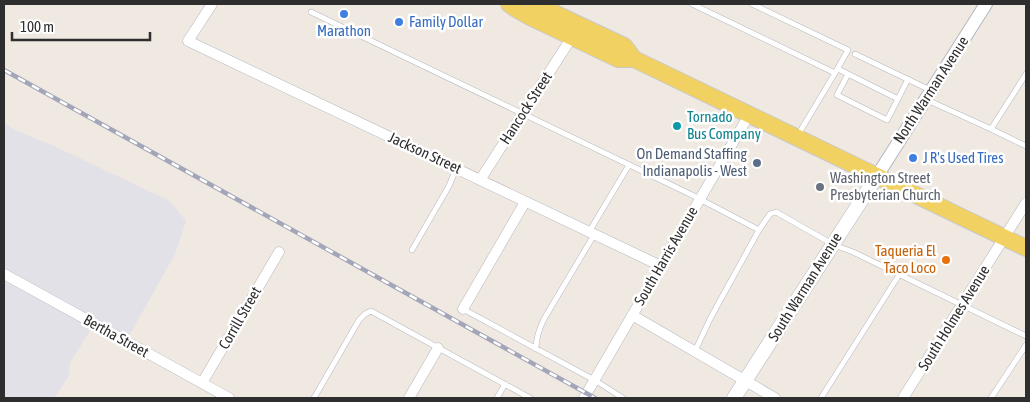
<svg xmlns="http://www.w3.org/2000/svg" width="1030" height="402" font-family="'Asap Condensed',sans-serif">
  <rect width="100%" height="100%" fill="#efe9e1"/>
  <path fill="#e3e1e8" d="M4,123L15,130L54,146L170,201L186,221L175,254L129,336L97,319L70,363L69,376L54,398H4Z"/>
  <g fill="none" stroke-linecap="round" stroke-linejoin="round">
    <defs>
      <path id="service" d="M692,4L835,73L848,50L752,4
        M311,12L692,195L759,230L711,317L695,351
        M855,54L930,90
        M838,69L898,99L887,120L837,95L848,74
        M898,99L908,79
        M925,99L991,129L1026,74
        M991,129L1026,146
        M798,135L835,73
        M759,230L770,214L776,212L834,245L853,252L1026,336
        M589,232L629,165
        M412,250L449,186L456,169
        M463,309L596,381L623,398
        M536,349C536,337 539,329 544,319L594,235
        M314,398L359,320L365,314L371,311L530,398
        M497,398L505,384
        M821,398L899,275
        M991,398L1026,345"/>
      <path id="minor" d="M212,4L188,41L661,266
        M480,180L572,37
        M4,274L229,398
        M463,309L525,202
        M632,315L775,398
        M202,383L279,252
        M409,398L438,348
        M584,398L749,115
        M903,398L1026,203"/>
      <path id="tertiary" d="M877,176L986,4"/>
      <path id="secondary" d="M734,398L877,176"/>
      <path id="primary" d="M509,4L516,9L530,17L618,59H634L1026,248
        M535,4L624,46L634,59"/>
    </defs>
    <use href="#service" stroke="#b4b7c1" stroke-width="6"/>
    <use href="#minor" stroke="#b4b7c1" stroke-width="11"/>
    <use href="#tertiary" stroke="#b4b7c1" stroke-width="14"/>
    <use href="#secondary" stroke="#b4b7c1" stroke-width="15"/>
    <use href="#primary" stroke="#c9c9c9" stroke-width="18"/>
    <use href="#service" stroke="#fff" stroke-width="5"/>
    <use href="#minor" stroke="#fff" stroke-width="10"/>
    <use href="#tertiary" stroke="#fff" stroke-width="12"/>
    <use href="#secondary" stroke="#fff" stroke-width="14"/>
    <use href="#primary" stroke="#f2d163" stroke-width="16"/>
    <defs>
      <path id="rail" d="M4,70L595,398"/>
    </defs>
    <use href="#rail" stroke="#a3a6b8" stroke-width="4.5"/>
    <use href="#rail" stroke="#fff" stroke-width="2.5" stroke-dasharray="8" stroke-linecap="butt"/>
  </g>
  <g fill="#3f7fe0" stroke="#fff" stroke-width="2">
    <circle cx="344" cy="14" r="5"/>
    <circle cx="399" cy="22" r="5"/>
    <circle cx="913" cy="158" r="5"/>
  </g>
  <circle fill="#0f9aa8" stroke="#fff" stroke-width="2" cx="677" cy="126" r="5"/>
  <circle fill="#5c6f8a" stroke="#fff" stroke-width="2" cx="757" cy="163" r="5"/>
  <circle fill="#6b7280" stroke="#fff" stroke-width="2" cx="820" cy="187" r="5"/>
  <circle fill="#e8710a" stroke="#fff" stroke-width="2" cx="946" cy="260" r="5"/>
  <g text-anchor="middle" stroke-width="5" stroke-linejoin="round" paint-order="stroke">
    <g font-size="15" fill="#366cbe" stroke="#fff" text-anchor="start">
      <text x="409" y="27">Family Dollar</text>
      <text x="344" y="36" text-anchor="middle">Marathon</text>
      <text x="923" y="163">J R's Used Tires</text>
    </g>
    <g font-size="15" fill="#2e2e2e" stroke="#fff">
      <text transform="translate(931 90) rotate(-57)" y="5">North Warman Avenue</text>
      <text transform="translate(526 108) rotate(-57)" y="5">Hancock Street</text>
      <text transform="translate(425 153) rotate(25)" y="5">Jackson Street</text>
      <text transform="translate(666 256) rotate(-60)" y="5">South Harris Avenue</text>
      <text transform="translate(805 287) rotate(-58)" y="5">South Warman Avenue</text>
      <text transform="translate(240 318) rotate(-60)" y="5">Corrill Street</text>
      <text transform="translate(954 318) rotate(-58)" y="5">South Holmes Avenue</text>
      <text transform="translate(116 336) rotate(29)" y="5">Bertha Street</text>
    </g>
    <g font-size="15" fill="#0d838f" stroke="#fff" text-anchor="start">
      <text x="687" y="122">Tornado<tspan x="687" dy="17">Bus Company</tspan></text>
    </g>
    <g font-size="15" fill="#4e5e75" stroke="#fff" text-anchor="end">
      <text x="747" y="159">On Demand Staffing<tspan x="747" dy="17">Indianapolis - West</tspan></text>
    </g>
    <g font-size="15" fill="#5b616d" stroke="#fff" text-anchor="start">
      <text x="830" y="183">Washington Street<tspan x="830" dy="17">Presbyterian Church</tspan></text>
    </g>
    <g font-size="15" fill="#c56008" stroke="#fff" text-anchor="end">
      <text x="936" y="256">Taqueria El<tspan x="936" dy="17">Taco Loco</tspan></text>
    </g>
  </g>
  <rect width="1030" height="402" fill="none" stroke="#2e2e2e" stroke-width="10"/>
  <path d="M12 32v8h138v-8" fill="none" stroke="#2e2e2e" stroke-width="2.5"/>
  <text x="20" y="32" font-size="15" fill="#2e2e2e" stroke="#ffffff" stroke-width="4" paint-order="stroke">100 m</text>
</svg>
